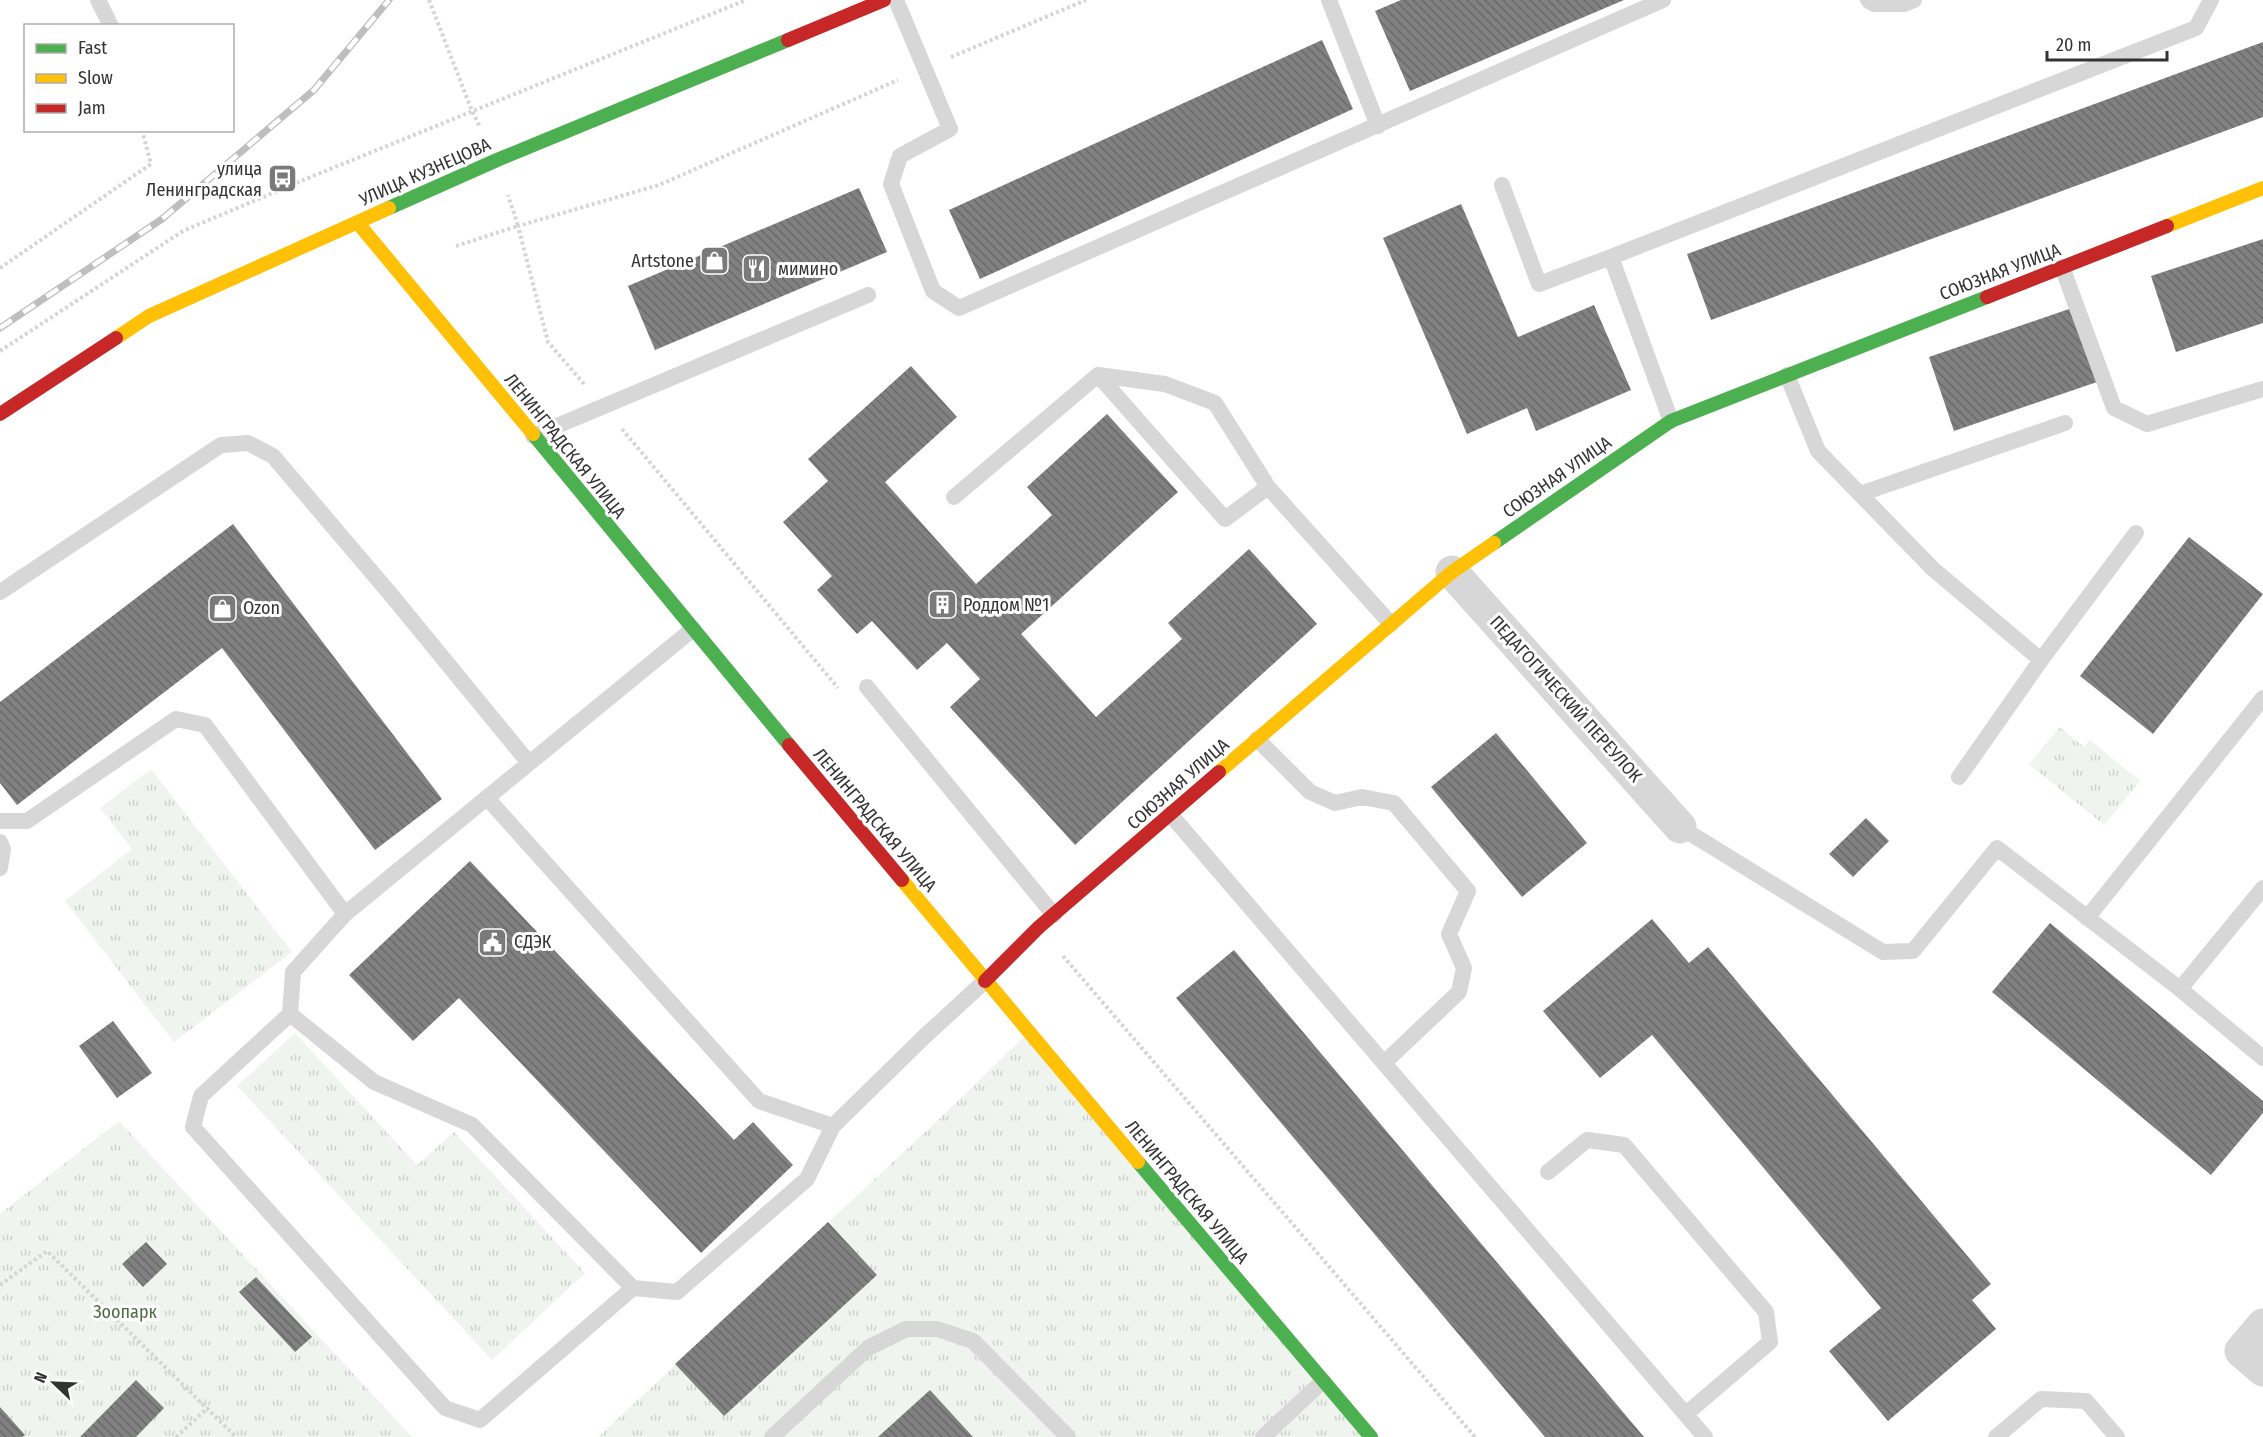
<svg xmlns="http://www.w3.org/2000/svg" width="2263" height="1437" font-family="'Fira Sans Condensed',sans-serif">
  <defs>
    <pattern id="park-tufts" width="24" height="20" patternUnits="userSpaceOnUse" patternTransform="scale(1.5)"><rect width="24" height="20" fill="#f0f4ee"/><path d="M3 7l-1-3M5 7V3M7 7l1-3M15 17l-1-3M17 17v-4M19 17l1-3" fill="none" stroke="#ced2cd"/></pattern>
    <pattern id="building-back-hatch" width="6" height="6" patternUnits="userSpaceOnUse" patternTransform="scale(1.5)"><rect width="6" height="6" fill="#818181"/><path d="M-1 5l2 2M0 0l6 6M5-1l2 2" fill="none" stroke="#6a6a6a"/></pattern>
  </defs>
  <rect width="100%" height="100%" fill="#fff"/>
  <path fill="url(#park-tufts)" d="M2060,727L2084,747L2090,740L2140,781L2104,825L2029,764Z
    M151,769L292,952L174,1042L65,901L132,849L100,808Z
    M1032,1029L1377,1437H598L936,1122Z
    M295,1033L417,1165L454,1132L585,1273L492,1360L237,1086Z
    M119,1121L412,1437H0V1214Z"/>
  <path fill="url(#building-back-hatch)" d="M1401,0H1624L1410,91L1375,11Z
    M1322,40L1353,109L980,279L949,210Z
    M2263,42V117L1711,320L1687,254Z
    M859,188L887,252L655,350L628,286Z
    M1461,204L1518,337L1594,305L1631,390L1536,431L1527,408L1467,434L1383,238Z
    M2263,239V323L2176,352L2151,276Z
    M2072,308L2097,382L1954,431L1929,357Z
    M911,366L957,417L885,482L976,584L1052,515L1027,487L1107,414L1178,492L1021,634L1096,717L1182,639L1168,623L1249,549L1317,624L1075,845L950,707L980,679L947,643L917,670L872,621L857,634L817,590L832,576L783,522L828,481L808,459Z
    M233,524L442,799L375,850L222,648L17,805L0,783V702Z
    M2189,537L2263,594L2153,734L2080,676Z
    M1496,733L1587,843L1522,897L1431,787Z
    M1866,818L1889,841L1853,877L1829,854Z
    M470,861L734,1140L753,1122L793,1165L701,1253L459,998L413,1041L349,975Z
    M1652,919L1689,963L1708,947L1991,1284L1972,1300L1996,1329L1888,1421L1829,1351L1881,1308L1652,1035L1600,1078L1543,1011Z
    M2050,923L2263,1101V1113L2211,1175L1992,992Z
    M1234,950L1644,1437H1545L1176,998Z
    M113,1021L152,1073L117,1098L79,1046Z
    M828,1222L877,1275L724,1416L675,1364Z
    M146,1242L167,1264L143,1287L122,1264Z
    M256,1277L312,1337L295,1352L239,1292Z
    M136,1380L164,1408L136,1437H80Z
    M930,1390L973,1437H878Z
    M0,1407L25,1435L22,1437H0Z"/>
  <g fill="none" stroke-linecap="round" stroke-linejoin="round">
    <path stroke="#d5d5d5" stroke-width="4" stroke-dasharray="3 3" stroke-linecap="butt" d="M429,0L472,111L480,127
      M951,57L1086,0
      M456,246L518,226L508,195
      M0,268L151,164L142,130
      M0,351L183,231L313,176L746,0
      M584,384L548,342L518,226L659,185L898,80
      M622,429L838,688
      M1063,956L1475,1437
      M0,1285L47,1251L236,1437
      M176,1437L208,1408"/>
    <path stroke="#d7d7d7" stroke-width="16" d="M98,0L111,26
      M896,0L950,129L900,156L891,184L933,291L959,308L1663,0
      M1329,0L1378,126
      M1868,0L1874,4H1904L1914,0
      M1502,185L1539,284L1611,257L1671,421
      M1611,257L2196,28L2211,0
      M2062,267L2114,408L2147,424L2263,389
      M1098,375L1225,519L1268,487
      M1787,375L1818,451L1933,569L2041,660
      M533,436L868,295
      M1860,494L2065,423
      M954,497L1098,375L1165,384L1215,403L1268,487L1391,624
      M0,592L221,445L248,443L273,456L392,596L529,763
      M867,687L1054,915
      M1257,739L1310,792L1335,803L1362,797L1394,803L1468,891L1449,934L1464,968L1459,992L1384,1063
      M1959,777L2041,660L2136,533
      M487,798L759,1101L833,1126
      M1170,814L1705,1437
      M0,821H27L176,719L205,725L345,914L693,629
      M1680,827L1883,952L1913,951L1997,848L2180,989L2263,1058
      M0,842L3,849L0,868
      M2087,918L2263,698
      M2180,989L2263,888
      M290,1014L201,1096L193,1127L445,1408L480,1420L633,1288L472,1125L374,1082L290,1014L293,972L345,914
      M1548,1172L1587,1140L1624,1145L1766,1312L1770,1342L1686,1414
      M633,1288L677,1292L807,1179L833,1126L925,1036L985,981
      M772,1437L868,1348L906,1329H937L973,1341L1068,1437
      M1263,1437L1323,1381
      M1996,1437L2041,1399L2086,1401L2117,1437"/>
    <path stroke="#d7d7d7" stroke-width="33" d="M1452,572L1680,827
      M2263,1325L2241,1351L2263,1370"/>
    <path stroke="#4caf50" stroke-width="14" d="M389,208L497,160L788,40
      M533,434L789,745
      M1494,543L1671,421L1987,297
      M1138,1162L1371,1437"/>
    <path stroke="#ffc107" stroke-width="14" d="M357,222L533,434
      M2167,226L2263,188
      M116,338L149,316L389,208
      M1219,772L1452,572L1494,543
      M902,880L1138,1162"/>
    <path stroke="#c62828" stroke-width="14" d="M788,40L884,0
      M1987,297L2167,226
      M0,414L116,338
      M789,745L902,880
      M985,981L1039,927L1219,772"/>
    <defs>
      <path id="rail" d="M0,328L162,219L314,90L389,0"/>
    </defs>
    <use href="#rail" stroke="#bebebe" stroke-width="7"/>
    <use href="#rail" stroke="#fff" stroke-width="4.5" stroke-dasharray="14" stroke-linecap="butt"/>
  </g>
  <defs>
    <symbol id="bus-square" viewBox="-11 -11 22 22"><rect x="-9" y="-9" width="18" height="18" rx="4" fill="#7a7a7a" stroke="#fff"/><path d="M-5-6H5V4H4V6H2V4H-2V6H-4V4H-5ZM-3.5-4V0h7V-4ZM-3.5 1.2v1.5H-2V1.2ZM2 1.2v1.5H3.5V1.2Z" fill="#fff"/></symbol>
    <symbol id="shop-square" viewBox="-11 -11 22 22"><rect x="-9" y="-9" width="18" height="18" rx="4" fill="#7a7a7a" stroke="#fff"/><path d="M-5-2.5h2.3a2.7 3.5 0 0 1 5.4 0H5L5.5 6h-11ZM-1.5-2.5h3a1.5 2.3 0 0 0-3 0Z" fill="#fff"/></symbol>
    <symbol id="restaurant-square" viewBox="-11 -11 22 22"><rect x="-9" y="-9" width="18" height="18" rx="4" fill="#7a7a7a" stroke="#fff"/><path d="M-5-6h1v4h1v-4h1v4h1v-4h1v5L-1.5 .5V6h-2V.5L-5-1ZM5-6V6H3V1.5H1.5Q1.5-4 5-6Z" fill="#fff"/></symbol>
    <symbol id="building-square" viewBox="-11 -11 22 22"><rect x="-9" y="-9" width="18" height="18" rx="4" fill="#7a7a7a" stroke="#fff"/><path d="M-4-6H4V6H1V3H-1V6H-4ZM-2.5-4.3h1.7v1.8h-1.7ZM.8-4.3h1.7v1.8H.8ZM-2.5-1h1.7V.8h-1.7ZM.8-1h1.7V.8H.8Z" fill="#fff"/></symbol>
    <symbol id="civic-square" viewBox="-11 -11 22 22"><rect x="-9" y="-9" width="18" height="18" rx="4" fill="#7a7a7a" stroke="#fff"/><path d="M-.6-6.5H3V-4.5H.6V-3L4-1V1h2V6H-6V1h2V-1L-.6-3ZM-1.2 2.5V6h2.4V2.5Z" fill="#fff"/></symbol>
  </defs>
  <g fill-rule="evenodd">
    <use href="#bus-square" x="266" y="162" width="33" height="33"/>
    <use href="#shop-square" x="698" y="244" width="33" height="33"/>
    <use href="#restaurant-square" x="740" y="252" width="33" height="33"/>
    <use href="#building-square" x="926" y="588" width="33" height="33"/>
    <use href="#shop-square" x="206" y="592" width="33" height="33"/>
    <use href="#civic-square" x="476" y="926" width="33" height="33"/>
  </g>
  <g text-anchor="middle" stroke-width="6" stroke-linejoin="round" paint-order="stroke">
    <g font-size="18" fill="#333" stroke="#fff" text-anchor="start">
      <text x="262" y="175" text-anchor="end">улица<tspan x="262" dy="21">Ленинградская</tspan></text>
      <text x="694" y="267" text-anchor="end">Artstone</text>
      <text x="778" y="275">мимино</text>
      <text x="963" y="611">Роддом №1</text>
      <text x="243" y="614">Ozon</text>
      <text x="514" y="948">СДЭК</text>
    </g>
    <g font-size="18" fill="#333" stroke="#fff">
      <text transform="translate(425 172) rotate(-24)" y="6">УЛИЦА КУЗНЕЦОВА</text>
      <text transform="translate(2000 272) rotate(-21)" y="6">СОЮЗНАЯ УЛИЦА</text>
      <text transform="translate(565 446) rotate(51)" y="6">ЛЕНИНГРАДСКАЯ УЛИЦА</text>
      <text transform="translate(1557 477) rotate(-35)" y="6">СОЮЗНАЯ УЛИЦА</text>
      <text transform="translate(1566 699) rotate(48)" y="6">ПЕДАГОГИЧЕСКИЙ ПЕРЕУЛОК</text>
      <text transform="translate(1178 784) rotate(-41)" y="6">СОЮЗНАЯ УЛИЦА</text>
      <text transform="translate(875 820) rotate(50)" y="6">ЛЕНИНГРАДСКАЯ УЛИЦА</text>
      <text transform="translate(1187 1192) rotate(50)" y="6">ЛЕНИНГРАДСКАЯ УЛИЦА</text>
    </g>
    <g font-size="18" fill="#4c6c42" stroke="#fff">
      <text x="125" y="1318">Зоопарк</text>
    </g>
  </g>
  <rect x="24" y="24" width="210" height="108" fill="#ffffff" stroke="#adadad" stroke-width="1.5"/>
  <rect x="36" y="44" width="30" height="9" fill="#4caf50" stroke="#adadad" stroke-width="1.5"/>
  <text x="78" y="54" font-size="18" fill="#333333">Fast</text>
  <rect x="36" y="74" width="30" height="9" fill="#ffc107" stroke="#adadad" stroke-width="1.5"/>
  <text x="78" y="84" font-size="18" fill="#333333">Slow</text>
  <rect x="36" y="104" width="30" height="9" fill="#c62828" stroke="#adadad" stroke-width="1.5"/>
  <text x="78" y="114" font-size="18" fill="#333333">Jam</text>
  <g transform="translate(54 1383) rotate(293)" stroke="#ffffff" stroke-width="4.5" paint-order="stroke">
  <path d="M0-4.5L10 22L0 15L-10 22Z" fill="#333333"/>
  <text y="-9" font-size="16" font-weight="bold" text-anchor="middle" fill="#333333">N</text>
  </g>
  <path d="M2047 51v9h120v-9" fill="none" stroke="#333333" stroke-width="3"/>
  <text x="2056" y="51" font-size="18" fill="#333333" stroke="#ffffff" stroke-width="4.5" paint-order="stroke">20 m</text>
</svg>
